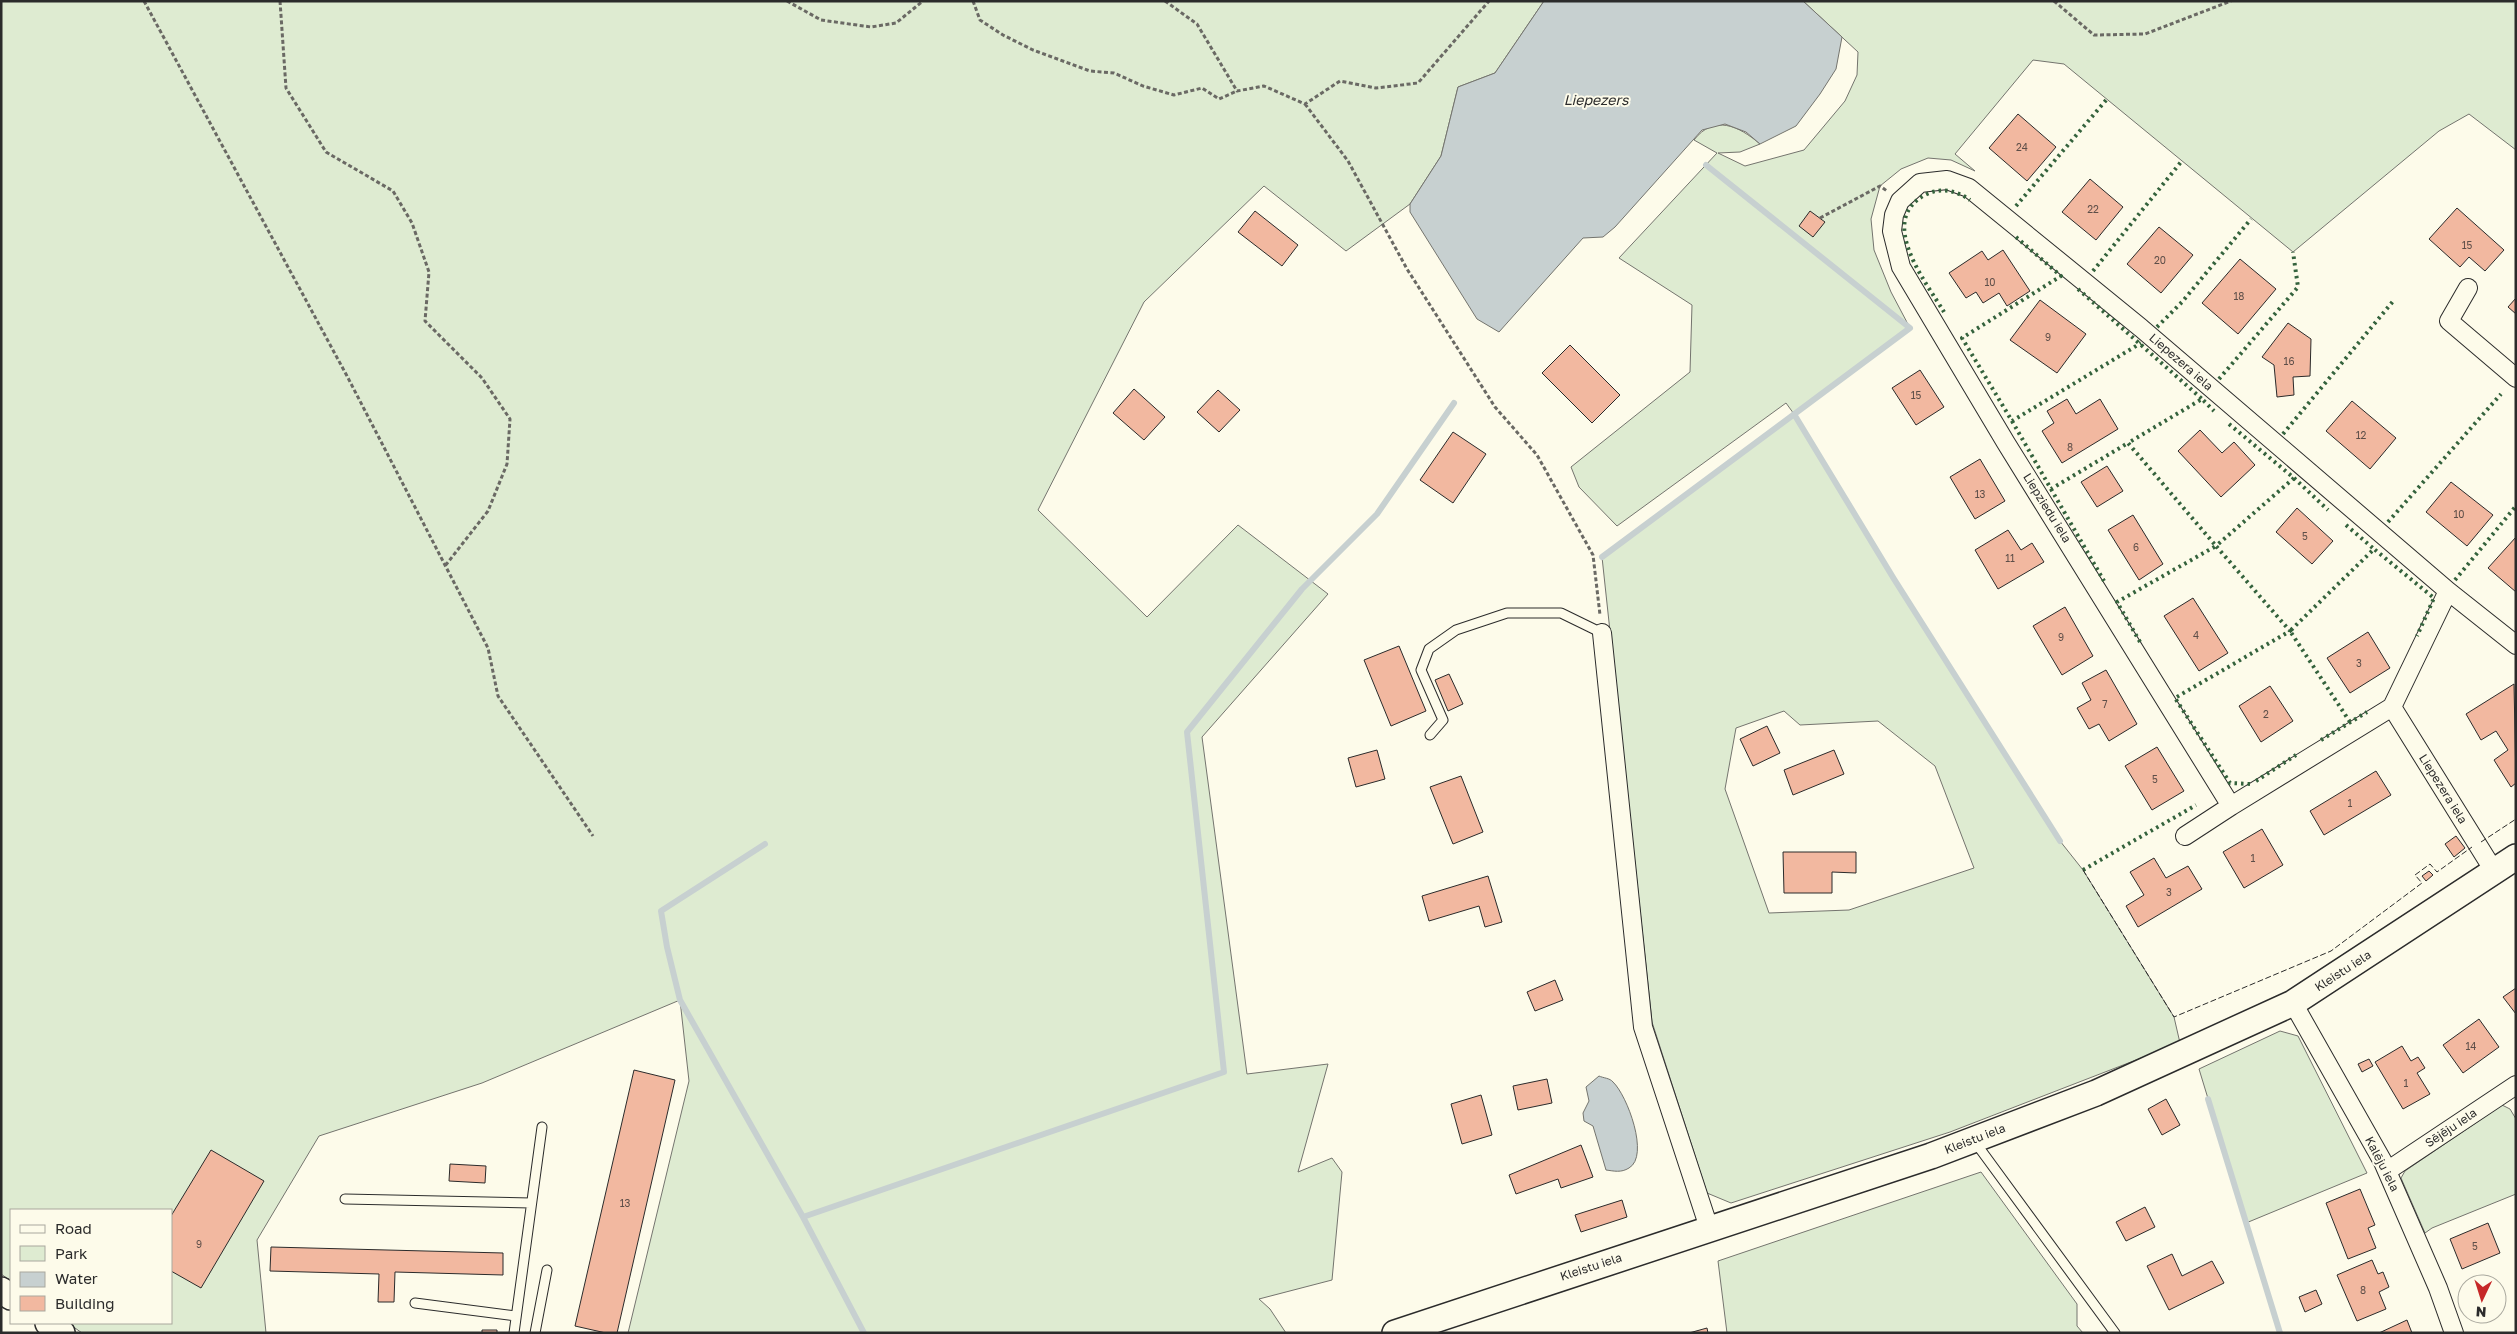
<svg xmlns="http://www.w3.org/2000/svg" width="2517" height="1334" font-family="'Golos Text',sans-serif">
  <rect width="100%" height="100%" fill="#fdfbea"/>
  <path fill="#deebd1" stroke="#74746e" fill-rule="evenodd" d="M1,1H1544L1495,73L1458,87L1441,156L1410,204L1346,251L1264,186L1144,302L1038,510L1147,617L1238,525L1328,594L1202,737L1247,1074L1328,1064L1298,1172L1332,1158L1342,1172L1332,1280L1259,1299L1270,1309L1286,1333H628L689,1081L680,1000L482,1083L319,1136L257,1240L266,1333H82L68,1323H171V1210H11V1281L1,1274Z
    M1803,1H2516V150L2469,114L2439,131L2293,252L2064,64L2033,60L1955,154L1975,171L1951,160L1928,158L1901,169L1880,186L1871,219L1874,250L1891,292L1910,328L1794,414L1894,579L2060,841L2083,870L2174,1017L2180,1043L1950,1132L1731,1203L1707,1193L1652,1022L1602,557L1794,414L1786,403L1617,526L1579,487L1571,467L1690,372L1692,305L1619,258L1717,153L1694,140C1714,114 1739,126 1760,144L1740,152L1718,153L1745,166L1804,150L1845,101L1857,75L1858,52ZM1784,711L1800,725L1878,721L1935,766L1974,868L1849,910L1769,913L1725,789L1736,728Z
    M2280,1031L2298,1036L2367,1173L2246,1223L2199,1069Z
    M2502,1105L2510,1109L2516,1119V1194L2432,1228L2425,1233L2401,1178L2405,1171Z
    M1981,1172L2077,1304V1326L2083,1333H1727L1718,1261Z"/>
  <path fill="#c7d0d0" stroke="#74746e" d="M1544,1H1803L1842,37L1836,69L1820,94L1796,126L1760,144L1746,132L1725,124L1702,130L1615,227L1603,237L1583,238L1499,332L1477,319L1410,212V204L1441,156L1458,87L1495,73Z
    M1599,1076C1603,1078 1610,1078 1613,1082C1627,1095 1650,1156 1629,1168C1621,1173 1614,1171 1606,1170L1593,1126L1584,1121L1583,1113L1589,1101L1586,1087Z"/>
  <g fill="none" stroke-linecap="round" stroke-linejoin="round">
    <path stroke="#c7d0d0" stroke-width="6" d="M1794,414L1894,579L2060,841
      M1602,557L1910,328L1706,165
      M765,844L661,911L667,947L680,1000L803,1217L864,1333
      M2208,1099L2280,1333
      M803,1217L1224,1072L1187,732L1302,589L1377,514L1454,403"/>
  </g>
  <path fill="#f2b8a0" stroke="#2b2b2b" d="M2018,114L2056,147L2027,181L1989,148Z
    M2090,179L2123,207L2096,240L2062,212Z
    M2457,208L2504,250L2485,271L2469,257L2460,267L2429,239Z
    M1255,211L1298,245L1282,266L1238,232Z
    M1810,211L1825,222L1813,237L1799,226Z
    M2159,227L2193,255L2161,293L2127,264Z
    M2003,250L2030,291L2007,306L1999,293L1983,303L1976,292L1966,298L1949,273L1982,251L1988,260Z
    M2240,259L2276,289L2238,334L2202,303Z
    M2516,298V314L2508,307Z
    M2040,300L2086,334L2057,373L2010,340Z
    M2288,323L2311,339L2310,376L2293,377L2294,395L2277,397L2274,365L2262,357Z
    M1570,345L1620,395L1592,423L1542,373Z
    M1920,370L1944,407L1916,425L1892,388Z
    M1134,389L1165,417L1144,440L1113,413Z
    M1218,390L1240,410L1219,432L1197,412Z
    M2067,399L2076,414L2100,399L2118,429L2062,463L2042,431L2054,423L2047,411Z
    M2352,401L2396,438L2370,469L2326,431Z
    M2200,430L2222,453L2234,442L2255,465L2221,497L2178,451Z
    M1453,432L1486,454L1453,503L1420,480Z
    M1980,459L2005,501L1975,519L1950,477Z
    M2107,466L2123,491L2097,507L2081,482Z
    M2451,482L2493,515L2467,546L2426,512Z
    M2297,508L2333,541L2312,564L2276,532Z
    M2133,515L2163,564L2139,580L2108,530Z
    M2008,530L2021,550L2032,543L2044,562L1998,589L1975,550Z
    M2516,537V592L2488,568Z
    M2193,598L2228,653L2199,671L2164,616Z
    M2065,607L2093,656L2062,675L2033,626Z
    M2368,632L2390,668L2350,693L2327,658Z
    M1399,646L1426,711L1391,726L1364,660Z
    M2106,670L2137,724L2109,741L2099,724L2089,729L2077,708L2091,700L2082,683Z
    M1449,674L1463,704L1448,711L1435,680Z
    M2514,684L2516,783L2511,787L2494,760L2508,750L2496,731L2481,740L2466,714Z
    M2270,686L2293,721L2261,742L2239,706Z
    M1767,726L1780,753L1753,766L1740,739Z
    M2157,747L2184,791L2152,810L2125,766Z
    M1377,750L1385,779L1356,787L1348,758Z
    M1834,750L1844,774L1793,795L1784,770Z
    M2376,771L2391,795L2324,835L2310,811Z
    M1461,776L1483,832L1453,844L1430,787Z
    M2262,829L2283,865L2244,888L2223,852Z
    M2456,836L2465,848L2454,857L2445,844Z
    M1783,852H1856V873L1832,872V893H1784Z
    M2154,858L2166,878L2188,866L2202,889L2138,927L2126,906L2144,895L2130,872Z
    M2429,871L2433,875L2426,881L2422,876Z
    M1488,876L1502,922L1485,927L1479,906L1429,921L1422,896Z
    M1555,980L1563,1000L1535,1011L1527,992Z
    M2516,988V1014L2503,997Z
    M2479,1019L2499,1047L2463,1073L2443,1045Z
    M2402,1046L2411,1061L2418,1057L2425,1068L2417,1073L2430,1094L2403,1109L2375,1062Z
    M2369,1059L2373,1066L2362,1072L2358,1064Z
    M634,1070L675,1080L617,1333H606L575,1326Z
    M1547,1079L1552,1103L1518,1110L1513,1086Z
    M1481,1095L1492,1135L1462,1144L1451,1104Z
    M2166,1099L2180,1125L2162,1135L2148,1109Z
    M1581,1145L1593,1177L1561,1188L1558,1179L1516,1194L1509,1175Z
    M211,1150L264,1181L201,1288L171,1271V1216Z
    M450,1164L486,1166L485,1183L449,1181Z
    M2360,1189L2375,1225L2368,1228L2376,1248L2348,1259L2326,1203Z
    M1622,1200L1627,1217L1581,1232L1575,1215Z
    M2145,1207L2155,1227L2126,1241L2116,1222Z
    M2488,1223L2500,1253L2462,1269L2450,1239Z
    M271,1247L503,1253V1275L395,1272L394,1302H378L379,1274L270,1271Z
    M2172,1254L2182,1276L2212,1261L2224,1283L2169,1310L2147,1266Z
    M2372,1260L2378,1274L2383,1272L2389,1287L2379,1292L2386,1309L2357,1321L2337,1275Z
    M2316,1290L2322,1304L2305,1312L2299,1297Z
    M2407,1320L2412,1333H2379Z
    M1707,1328L1708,1333H1689Z
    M482,1330H497V1333H482Z"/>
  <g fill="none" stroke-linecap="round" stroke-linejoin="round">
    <defs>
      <path id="lane" d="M1430,735L1443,720L1421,670L1429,649L1456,630L1507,613H1561L1602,633
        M1975,1142L2115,1333
        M345,1199L531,1203
        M415,1303L516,1316
        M514,1333L542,1127
        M535,1333L547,1270"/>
      <path id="street" d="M2468,288L2449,321L2516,378
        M2448,591L2516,645
        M1602,633L1643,1027L1709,1228
        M2392,707L2448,591L2141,328L1969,188L1947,180L1920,183L1900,201L1894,215L1892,231L1901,267L2006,443L2231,806L2392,707L2494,871
        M2185,836L2231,806
        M2293,1003L2383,1162L2438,1288L2454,1333
        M2387,1171L2516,1085"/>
      <path id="secondary" d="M1,1290L11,1297
        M48,1323L62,1333
        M1395,1333L1931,1156L2096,1093L2293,1003L2516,857"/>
    </defs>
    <use href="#lane" stroke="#2b2b2b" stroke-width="11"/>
    <use href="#street" stroke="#2b2b2b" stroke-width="20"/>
    <use href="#secondary" stroke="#2b2b2b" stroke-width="28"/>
    <path stroke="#6a6964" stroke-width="3" stroke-dasharray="4 2.5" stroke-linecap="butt" d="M144,1L347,376L488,648L498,696L593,836
      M280,1L286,88L326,152L393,191L412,223L429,272L425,321L482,378L510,419L507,464L488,511L445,566
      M787,1L821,20L871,27L896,23L923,1
      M973,1L980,20L1003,35L1033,50L1090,71L1114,73L1143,86L1174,95L1202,88L1219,99L1237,91
      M1165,1L1197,24L1237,91L1264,86L1305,104L1340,81L1376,88L1418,83L1489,1
      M2054,1L2094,35L2145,34L2231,1
      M1305,104L1348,161L1407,269L1495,407L1537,455L1593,555L1600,615
      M1820,218L1880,186L1887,191"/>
    <use href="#lane" stroke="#fdfbea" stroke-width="9"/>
    <use href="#street" stroke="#fdfbea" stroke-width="18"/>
    <use href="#secondary" stroke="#fdfbea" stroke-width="25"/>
    <path stroke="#34623c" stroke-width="4" stroke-dasharray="2.5 4" stroke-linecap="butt" d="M2016,206L2107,99
      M2016,237L2061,276L1962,338L2012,421L2141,343
      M2093,271L2181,162
      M2078,289L2202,399
      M1944,312C1926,282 1875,219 1927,194C1942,187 1957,191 1970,200
      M2157,327L2182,302L2251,219
      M2219,379L2298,287L2293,252
      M2012,421L2051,489L2128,443
      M2229,424L2294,478L2328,510
      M2283,434L2394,300
      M2051,489L2104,581
      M2388,522L2501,394
      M2346,525L2374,549
      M2455,580L2516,506
      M2140,642L2117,602L2216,546L2128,443L2202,399L2214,411
      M2350,722L2290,631L2374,549L2434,598L2417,636
      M2321,740L2367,712
      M2256,781L2296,755
      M2250,784L2230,783L2175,698L2290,631L2216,546L2294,478
      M2083,870L2196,805"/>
    <path stroke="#2b2b2b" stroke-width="1" stroke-dasharray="6 2.5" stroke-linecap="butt" d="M2481,842L2516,819
      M2083,870L2174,1017L2331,951L2422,883L2415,875L2430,864L2437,872L2472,847"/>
  </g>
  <g text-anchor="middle" stroke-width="4" stroke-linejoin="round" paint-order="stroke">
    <g font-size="10" fill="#5d4e48">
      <text x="2022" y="151">24</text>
      <text x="2093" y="213">22</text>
      <text x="2467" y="249">15</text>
      <text x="2160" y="264">20</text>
      <text x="1990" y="286">10</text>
      <text x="2239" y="300">18</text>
      <text x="2048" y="341">9</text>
      <text x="2289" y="365">16</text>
      <text x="1916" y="399">15</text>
      <text x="2361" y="439">12</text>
      <text x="2070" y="451">8</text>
      <text x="1980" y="498">13</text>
      <text x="2459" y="518">10</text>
      <text x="2305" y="540">5</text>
      <text x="2136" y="551">6</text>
      <text x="2010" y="562">11</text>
      <text x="2196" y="639">4</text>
      <text x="2061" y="641">9</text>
      <text x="2359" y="667">3</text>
      <text x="2105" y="708">7</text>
      <text x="2266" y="718">2</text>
      <text x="2155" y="783">5</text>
      <text x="2350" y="807">1</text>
      <text x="2253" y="862">1</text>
      <text x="2169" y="896">3</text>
      <text x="2471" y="1050">14</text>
      <text x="2406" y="1087">1</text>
      <text x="625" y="1207">13</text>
      <text x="199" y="1248">9</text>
      <text x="2475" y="1250">5</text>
      <text x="2363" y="1294">8</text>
    </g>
    <g font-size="12" fill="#2b2b2b" stroke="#fdfbea">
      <text transform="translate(2181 362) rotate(41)" y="4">Liepezera iela</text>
      <text transform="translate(2047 508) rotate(58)" y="4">Liepziedu iela</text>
      <text transform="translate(2443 789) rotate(58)" y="4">Liepezera iela</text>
      <text transform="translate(2343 971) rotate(-33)" y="4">Kleistu iela</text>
      <text transform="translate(2451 1128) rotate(-34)" y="4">Sējēju iela</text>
      <text transform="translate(1975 1139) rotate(-21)" y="4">Kleistu iela</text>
      <text transform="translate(2382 1164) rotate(63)" y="4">Kalēju iela</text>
      <text transform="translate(1591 1267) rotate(-18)" y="4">Kleistu iela</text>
    </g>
    <g font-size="14" font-style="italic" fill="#2b2b2b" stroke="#fdfbea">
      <text x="1596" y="105">Liepezers</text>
    </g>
  </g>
  <rect width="2517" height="1334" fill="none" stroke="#2b2b2b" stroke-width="5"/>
  <rect x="10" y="1209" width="162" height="115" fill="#fdfbea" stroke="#a9a89e"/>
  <rect x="20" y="1225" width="25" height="8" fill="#fdfbea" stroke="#a9a89e"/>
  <text x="55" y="1234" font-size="15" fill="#2b2b2b">Road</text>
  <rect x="20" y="1246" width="25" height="15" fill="#deebd1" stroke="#a9a89e"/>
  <text x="55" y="1259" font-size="15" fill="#2b2b2b">Park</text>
  <rect x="20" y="1272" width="25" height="15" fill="#c7d0d0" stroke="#a9a89e"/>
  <text x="55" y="1284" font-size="15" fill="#2b2b2b">Water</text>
  <rect x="20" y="1296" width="25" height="15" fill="#f2b8a0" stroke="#a9a89e"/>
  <text x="55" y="1309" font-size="15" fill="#2b2b2b">Building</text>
  <g transform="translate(2482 1299) rotate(184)"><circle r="24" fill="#fdfbea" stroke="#a9a89e"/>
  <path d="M0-4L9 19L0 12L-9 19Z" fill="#c62828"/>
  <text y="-8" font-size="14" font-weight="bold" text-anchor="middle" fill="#2b2b2b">N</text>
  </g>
</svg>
